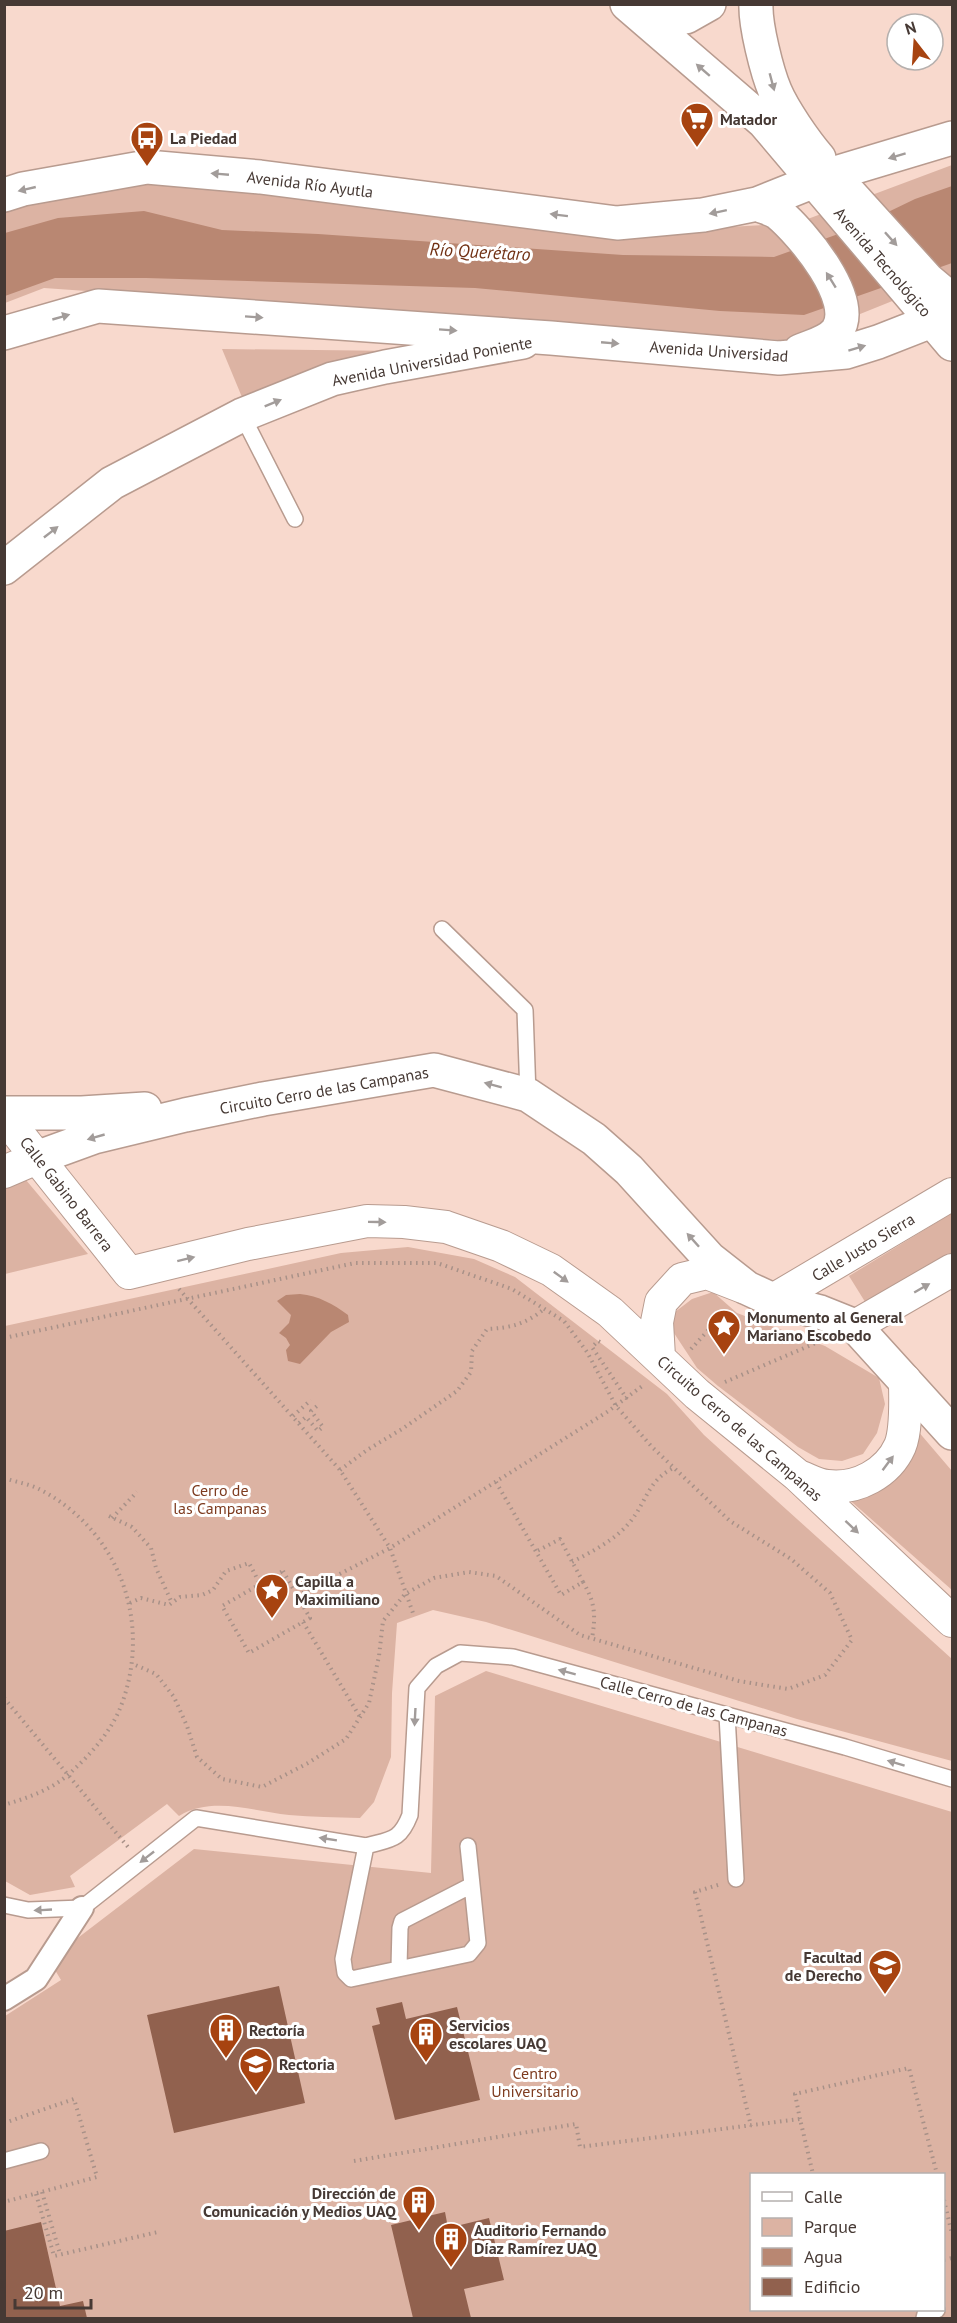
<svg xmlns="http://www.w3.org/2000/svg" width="957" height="2323" font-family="'PT Sans',sans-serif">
  <rect width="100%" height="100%" fill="#f8d9cd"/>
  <path fill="#dcb3a3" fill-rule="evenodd" d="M952,165V277L793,341L44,288L5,303V203L141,175L605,234L797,223Z
    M222,349L399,351L244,402Z
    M5,1155L88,1254L5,1274Z
    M952,1213V1264L872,1313L849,1276Z
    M408,1247L474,1259L515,1277L667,1394L704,1435L952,1659V1761L797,1719L486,1622L433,1610L397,1623L392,1693L391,1757L374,1802L360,1818C336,1817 312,1817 289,1815C253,1811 212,1796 179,1816L167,1804L70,1876L75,1887L30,1895L5,1881V1326L341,1253Z
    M713,1292L737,1313L825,1346L879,1378L885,1404L877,1433L863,1454L842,1461L819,1459L798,1447L718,1386L697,1368L672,1330L675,1312L692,1299Z
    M917,1430L952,1471V1590L845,1496C862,1488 898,1477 909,1463C916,1454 916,1441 917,1430Z
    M486,1671L952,1812V2318H5V2016L61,1980L49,1960L194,1849L431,1873L435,1696ZM752,2174H944V2310H752Z"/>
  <path fill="#b98772" d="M952,186V263L804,315L720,311L475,288L146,278H55L5,296V233L58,218L144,211L222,230L318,234L623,255L774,257L855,228L915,199Z
    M300,1294C319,1296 333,1304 348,1315L349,1322L331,1332L300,1364L288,1361L286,1350L290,1345L286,1338L279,1333L289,1323L291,1315L277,1301L286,1295Z"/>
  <path fill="#91614e" d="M279,1986L305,2103L174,2133L147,2015Z
    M402,2002L406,2019L457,2007L480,2100L395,2120L372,2026L380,2024L376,2008Z
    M445,2212L448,2228L489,2218L504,2280L464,2289L471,2318H413L391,2225Z
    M41,2222L60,2306L83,2301L87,2318H4V2231Z"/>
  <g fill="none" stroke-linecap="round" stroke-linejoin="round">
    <defs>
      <path id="service" d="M242,415L295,519
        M442,929L525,1010L528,1095
        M727,1715L736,1879
        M366,1846L343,1959L345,1973L351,1979L469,1954L478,1943L468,1846
        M4,1905L28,1910L82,1908L196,1818L366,1846C391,1839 400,1841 410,1815L417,1688L436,1666L460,1653L513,1657L845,1747L952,1779
        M399,1967L400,1928L402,1921L472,1885
        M4,2161L41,2151
        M924,2318L925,2314L937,2310"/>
      <path id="pedestrian" d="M4,1999L36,1979L82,1908"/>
      <path id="minor" d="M4,1116L129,1273L248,1244L367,1221L404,1222L446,1227L501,1246L551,1270L610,1312L697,1394L797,1475L952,1621
        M4,1172L39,1157
        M773,1300L952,1194
        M855,1326L952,1270
        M659,1357L657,1322L661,1302L682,1279L707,1273L743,1287
        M801,1477C809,1480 818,1485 827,1486C857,1490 888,1473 900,1446C907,1429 905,1399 905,1380"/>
      <path id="tertiary" d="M627,4L764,122L952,344
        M639,4L661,13L686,17L709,4
        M756,4C755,25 767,72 775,91C783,110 805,142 819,158
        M4,568L112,483L242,415L332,379L385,367L523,342
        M4,1113H82L145,1109
        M39,1157L94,1137L185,1115L263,1099L434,1070L528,1095L594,1139L629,1170L710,1259L747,1288L773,1300L820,1312L855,1326L952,1433"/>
      <path id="secondary" d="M832,174L928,280L952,300
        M4,195L23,189L147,167L260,177L617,223L703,215L757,204L832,174L952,138
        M757,204C763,207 772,209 778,213C801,232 859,300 837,331C829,342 812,346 800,351
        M4,333L98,306L551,338L779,358L846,352L878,342L952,313"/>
    </defs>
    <use href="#service" stroke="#b89b8f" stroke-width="18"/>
    <use href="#pedestrian" stroke="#b89b8f" stroke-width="26"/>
    <use href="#minor" stroke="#b89b8f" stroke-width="34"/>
    <use href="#tertiary" stroke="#b89b8f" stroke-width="36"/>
    <use href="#secondary" stroke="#b89b8f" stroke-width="36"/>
    <path stroke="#a89188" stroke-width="4" stroke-dasharray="1.5 4.5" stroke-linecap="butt" d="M179,1289L340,1470L390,1548L414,1616
      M4,1338L355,1263H437L512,1289L564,1321L587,1352L616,1406L652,1447L730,1521L791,1559L830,1593L852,1640L825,1675L788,1689L739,1681L580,1635L496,1576L469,1572L434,1578L405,1594L383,1621L379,1656L369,1703L346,1739L308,1763L262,1787L222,1779L197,1757L187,1726L174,1697L156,1674L133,1664
      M600,1342L598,1341L592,1347L627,1399
      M691,1349L726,1311
      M725,1382L818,1342
      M293,1416L311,1400
      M299,1423L306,1417L318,1431L323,1427L311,1411L317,1406
      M340,1470L367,1450L402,1429L457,1391L471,1372L472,1351L487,1329C510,1328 526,1324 544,1309
      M4,1478C16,1482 29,1484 39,1489C119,1530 153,1622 121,1706C111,1732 90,1755 69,1774C51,1790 27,1798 4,1805
      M496,1482L561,1595L583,1582L560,1539L537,1551
      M109,1516L132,1527L151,1548L156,1568L172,1603
      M112,1518L137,1492
      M572,1562C593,1551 615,1540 630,1522C647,1501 647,1482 673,1468
      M283,1571L310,1618L249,1653L222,1606Z
      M583,1582C595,1602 596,1616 592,1638
      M297,1596L390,1548L607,1412L645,1384
      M130,1603L141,1598L169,1605L180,1597L202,1595L213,1590L226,1571L249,1563L260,1584
      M303,1622L360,1717
      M4,1698L128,1847
      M718,1885L695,1892L751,2126
      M800,2119L795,2094L909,2068L937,2174
      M4,2123L74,2099L97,2177L4,2202
      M354,2161L576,2124L580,2147L800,2119L813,2174
      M42,2192L60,2254
      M36,2194L54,2256L158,2232
      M944,2200L952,2234
      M944,2260L952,2258"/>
    <use href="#service" stroke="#fff" stroke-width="15"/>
    <use href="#pedestrian" stroke="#fff" stroke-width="22"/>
    <use href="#minor" stroke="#fff" stroke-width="32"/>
    <use href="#tertiary" stroke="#fff" stroke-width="33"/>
    <use href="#secondary" stroke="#fff" stroke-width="33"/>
  </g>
  <defs><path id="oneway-solid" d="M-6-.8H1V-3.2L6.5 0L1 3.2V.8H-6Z" transform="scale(1.5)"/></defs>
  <g fill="#a29c9a">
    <use href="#oneway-solid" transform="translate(703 70) rotate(-139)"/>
    <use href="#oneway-solid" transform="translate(772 82) rotate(75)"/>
    <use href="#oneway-solid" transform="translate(897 156) rotate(163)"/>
    <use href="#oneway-solid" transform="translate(220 174) rotate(-175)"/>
    <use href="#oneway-solid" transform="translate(27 189) rotate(167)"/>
    <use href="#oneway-solid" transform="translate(718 212) rotate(168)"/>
    <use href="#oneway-solid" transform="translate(559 215) rotate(-173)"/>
    <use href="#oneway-solid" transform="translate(891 239) rotate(48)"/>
    <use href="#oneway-solid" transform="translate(831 280) rotate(-122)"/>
    <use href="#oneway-solid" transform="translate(61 317) rotate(-16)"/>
    <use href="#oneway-solid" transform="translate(254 317) rotate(4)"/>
    <use href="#oneway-solid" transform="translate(448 330) rotate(4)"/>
    <use href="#oneway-solid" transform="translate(610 343) rotate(5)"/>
    <use href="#oneway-solid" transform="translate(857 348) rotate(-17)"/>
    <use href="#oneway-solid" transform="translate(273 403) rotate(-22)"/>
    <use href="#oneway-solid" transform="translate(51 532) rotate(-38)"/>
    <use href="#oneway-solid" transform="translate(493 1085) rotate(-165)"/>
    <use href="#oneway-solid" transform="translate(96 1137) rotate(164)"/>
    <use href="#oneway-solid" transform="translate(377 1222) rotate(1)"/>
    <use href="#oneway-solid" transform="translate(693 1240) rotate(-132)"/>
    <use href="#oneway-solid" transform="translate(186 1259) rotate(-14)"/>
    <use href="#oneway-solid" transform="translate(561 1277) rotate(36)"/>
    <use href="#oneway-solid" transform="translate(922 1288) rotate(-30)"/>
    <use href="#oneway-solid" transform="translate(888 1463) rotate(-53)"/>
    <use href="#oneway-solid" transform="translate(852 1527) rotate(43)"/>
    <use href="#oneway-solid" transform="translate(567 1672) rotate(-165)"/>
    <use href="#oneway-solid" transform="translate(415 1717) rotate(93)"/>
    <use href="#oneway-solid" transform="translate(896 1763) rotate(-163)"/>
    <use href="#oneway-solid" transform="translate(328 1839) rotate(-171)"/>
    <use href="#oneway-solid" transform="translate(147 1857) rotate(142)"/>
    <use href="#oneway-solid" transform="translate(43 1910) rotate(177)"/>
  </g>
  <defs>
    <symbol id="supermarket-pin" viewBox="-11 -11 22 30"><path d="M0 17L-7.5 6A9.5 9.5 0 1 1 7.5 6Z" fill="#a74310" stroke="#fff"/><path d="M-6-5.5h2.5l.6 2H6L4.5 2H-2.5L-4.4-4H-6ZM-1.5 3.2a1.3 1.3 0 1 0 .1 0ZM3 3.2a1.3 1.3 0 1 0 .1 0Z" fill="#fff"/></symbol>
    <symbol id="bus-pin" viewBox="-11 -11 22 30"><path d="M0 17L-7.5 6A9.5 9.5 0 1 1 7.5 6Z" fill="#a74310" stroke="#fff"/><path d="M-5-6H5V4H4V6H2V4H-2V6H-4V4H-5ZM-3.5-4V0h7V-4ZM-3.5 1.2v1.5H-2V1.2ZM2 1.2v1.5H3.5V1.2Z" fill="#fff"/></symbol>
    <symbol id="sight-pin" viewBox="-11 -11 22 30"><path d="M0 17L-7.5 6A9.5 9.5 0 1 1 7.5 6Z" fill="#a74310" stroke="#fff"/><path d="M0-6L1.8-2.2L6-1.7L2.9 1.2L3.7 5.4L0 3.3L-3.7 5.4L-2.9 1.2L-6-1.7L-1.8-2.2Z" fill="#fff"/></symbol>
    <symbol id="school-pin" viewBox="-11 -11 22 30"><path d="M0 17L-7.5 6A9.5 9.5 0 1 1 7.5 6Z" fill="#a74310" stroke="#fff"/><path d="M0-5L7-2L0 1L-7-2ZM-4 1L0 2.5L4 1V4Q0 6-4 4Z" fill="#fff"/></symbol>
    <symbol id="building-pin" viewBox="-11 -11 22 30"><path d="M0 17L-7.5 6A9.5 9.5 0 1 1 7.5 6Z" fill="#a74310" stroke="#fff"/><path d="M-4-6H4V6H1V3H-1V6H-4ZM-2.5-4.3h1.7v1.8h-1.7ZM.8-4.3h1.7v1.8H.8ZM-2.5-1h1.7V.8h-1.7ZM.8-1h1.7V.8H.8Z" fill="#fff"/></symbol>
  </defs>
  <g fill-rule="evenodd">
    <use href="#supermarket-pin" x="678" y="100" width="38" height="52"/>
    <use href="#bus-pin" x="128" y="119" width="38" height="52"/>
    <use href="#sight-pin" x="705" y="1307" width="38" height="52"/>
    <use href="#sight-pin" x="253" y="1571" width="38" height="52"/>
    <use href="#school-pin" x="866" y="1947" width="38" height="52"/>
    <use href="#building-pin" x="207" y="2011" width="38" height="52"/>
    <use href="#building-pin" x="407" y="2015" width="38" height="52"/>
    <use href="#school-pin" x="237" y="2045" width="38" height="52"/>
    <use href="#building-pin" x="400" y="2183" width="38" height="52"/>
    <use href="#building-pin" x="432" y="2220" width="38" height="52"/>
  </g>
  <g text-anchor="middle" stroke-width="6" stroke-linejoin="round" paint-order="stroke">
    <g font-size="16" font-weight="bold" fill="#463934" stroke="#fff" text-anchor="start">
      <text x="720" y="125">Matador</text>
      <text x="170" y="144">La Piedad</text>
      <text x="747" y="1323">Monumento al General<tspan x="747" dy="18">Mariano Escobedo</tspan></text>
      <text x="295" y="1587">Capilla a<tspan x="295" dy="18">Maximiliano</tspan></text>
      <text x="862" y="1963" text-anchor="end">Facultad<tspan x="862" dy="18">de Derecho</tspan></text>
      <text x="449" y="2031">Servicios<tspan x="449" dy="18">escolares UAQ</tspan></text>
      <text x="249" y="2036">Rectoría</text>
      <text x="279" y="2070">Rectoria</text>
      <text x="396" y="2199" text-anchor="end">Dirección de<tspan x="396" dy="18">Comunicación y Medios UAQ</tspan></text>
      <text x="474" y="2236">Auditorio Fernando<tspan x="474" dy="18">Díaz Ramírez UAQ</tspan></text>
    </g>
    <g font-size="16" fill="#463934" stroke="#fff">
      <text transform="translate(310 184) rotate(7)" y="6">Avenida Río Ayutla</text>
      <text transform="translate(883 262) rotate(49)" y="6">Avenida Tecnológico</text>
      <text transform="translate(719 351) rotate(4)" y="6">Avenida Universidad</text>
      <text transform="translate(432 361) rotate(-11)" y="6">Avenida Universidad Poniente</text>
      <text transform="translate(324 1090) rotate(-10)" y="6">Circuito Cerro de las Campanas</text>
      <text transform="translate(67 1194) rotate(52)" y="6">Calle Gabino Barrera</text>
      <text transform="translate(863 1247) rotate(-31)" y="6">Calle Justo Sierra</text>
      <text transform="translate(740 1428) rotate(41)" y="6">Circuito Cerro de las Campanas</text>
      <text transform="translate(694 1706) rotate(15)" y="6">Calle Cerro de las Campanas</text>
    </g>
    <g font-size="16" fill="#7e3c20" stroke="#fff">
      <text x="220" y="1496">Cerro de<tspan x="220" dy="18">las Campanas</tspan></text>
      <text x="535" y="2079">Centro<tspan x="535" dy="18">Universitario</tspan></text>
    </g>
    <g font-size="18" font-style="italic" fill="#713114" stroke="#fff">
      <text transform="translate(480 252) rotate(3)" y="6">Río Querétaro</text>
    </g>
  </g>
  <rect width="957" height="2323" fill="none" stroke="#463934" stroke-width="12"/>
  <rect x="750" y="2173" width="195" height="138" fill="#ffffff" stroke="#b5b0ae" stroke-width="1.5"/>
  <rect x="762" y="2192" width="30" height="9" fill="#ffffff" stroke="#b5b0ae" stroke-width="1.5"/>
  <text x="804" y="2203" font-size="18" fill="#463934">Calle</text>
  <rect x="762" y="2218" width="30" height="18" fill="#dcb3a3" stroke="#b5b0ae" stroke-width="1.5"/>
  <text x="804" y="2233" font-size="18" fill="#463934">Parque</text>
  <rect x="762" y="2248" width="30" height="18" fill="#b98772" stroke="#b5b0ae" stroke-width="1.5"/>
  <text x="804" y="2263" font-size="18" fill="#463934">Agua</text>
  <rect x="762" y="2278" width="30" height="18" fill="#91614e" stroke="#b5b0ae" stroke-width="1.5"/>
  <text x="804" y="2293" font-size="18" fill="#463934">Edificio</text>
  <g transform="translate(915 42) rotate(343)"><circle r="28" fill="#ffffff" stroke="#b5b0ae" stroke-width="1.5"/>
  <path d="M0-4.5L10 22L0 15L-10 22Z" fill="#a74310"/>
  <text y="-9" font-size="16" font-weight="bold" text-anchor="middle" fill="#463934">N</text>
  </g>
  <path d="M15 2299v9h76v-9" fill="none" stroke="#463934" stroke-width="3"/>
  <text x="24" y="2299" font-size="18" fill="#463934" stroke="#ffffff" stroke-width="4.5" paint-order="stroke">20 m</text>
</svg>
